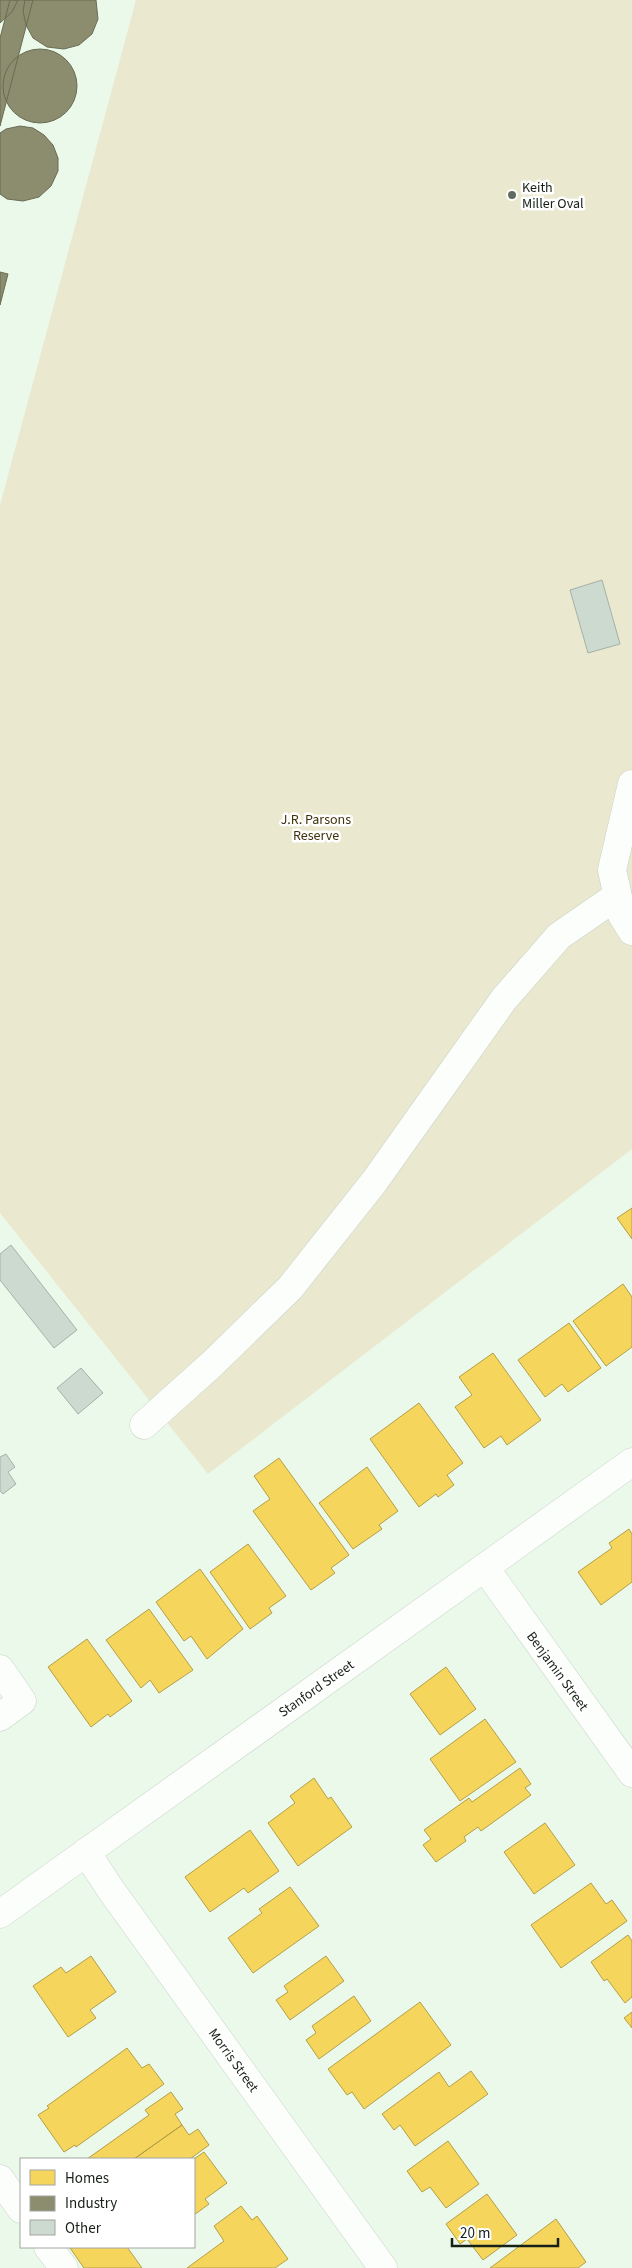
<svg xmlns="http://www.w3.org/2000/svg" width="632" height="2268" font-family="'Source Sans 3',sans-serif">
  <rect width="100%" height="100%" fill="#ebf9ea"/>
  <path fill="#eae8cf" d="M136,0H632V1149L208,1474L0,1213V505Z"/>
  <path fill="#f6d55c" stroke="#b39f47" d="M632,1208V1239L617,1218Z
    M623,1284L632,1297V1347L606,1366L573,1321Z
    M569,1323L601,1368L568,1392L562,1384L545,1397L518,1360Z
    M493,1353L541,1420L507,1445L501,1436L484,1448L455,1407L472,1395L459,1377Z
    M419,1403L463,1463L447,1475L454,1485L438,1497L436,1494L419,1507L370,1439Z
    M279,1458L349,1555L331,1568L335,1573L311,1590L253,1511L270,1499L254,1476Z
    M367,1467L398,1511L379,1525L382,1529L353,1549L319,1503Z
    M629,1529L632,1534V1582L601,1605L578,1572L612,1548L609,1543Z
    M248,1544L286,1596L269,1608L272,1613L250,1629L210,1572Z
    M200,1569L243,1629L207,1659L191,1636L184,1641L156,1602Z
    M149,1609L193,1670L159,1693L150,1680L141,1688L106,1640Z
    M87,1639L132,1701L110,1717L108,1714L91,1727L48,1667Z
    M446,1667L476,1709L440,1735L410,1694Z
    M485,1719L516,1762L460,1801L430,1759Z
    M520,1768L531,1784L525,1788L531,1795L481,1831L478,1827L464,1837L466,1841L436,1862L423,1845L431,1839L424,1830L469,1798L472,1802Z
    M314,1778L328,1799L331,1797L352,1827L298,1866L268,1823L295,1803L290,1796Z
    M545,1823L575,1865L534,1894L504,1852Z
    M250,1830L279,1871L248,1893L244,1888L210,1912L185,1877Z
    M591,1883L606,1904L612,1900L627,1921L561,1968L531,1925Z
    M290,1887L319,1926L253,1973L228,1938L262,1913L259,1909Z
    M628,1935L632,1941V1997L625,2003L607,1979L604,1981L591,1962Z
    M91,1956L116,1992L90,2010L96,2018L68,2037L33,1986L61,1967L66,1973Z
    M326,1956L344,1981L290,2020L276,2000L288,1992L284,1986Z
    M354,1996L371,2021L319,2059L306,2040L316,2033L312,2026Z
    M420,2002L451,2045L364,2109L352,2092L347,2095L328,2069Z
    M632,2012V2028L624,2018Z
    M127,2048L142,2068L149,2064L164,2084L76,2147L75,2145L64,2152L38,2115L49,2108L47,2106Z
    M471,2071L488,2094L415,2146L400,2125L394,2130L382,2114L439,2072L449,2087Z
    M171,2092L183,2109L175,2114L182,2125L134,2159H87L149,2115L145,2110Z
    M182,2125L189,2135L198,2129L209,2145L190,2159H134Z
    M448,2141L479,2184L446,2208L430,2187L422,2192L407,2171Z
    M204,2152L227,2183L205,2199L209,2204L194,2215V2159Z
    M487,2194L517,2235L483,2260L467,2239L460,2244L446,2224Z
    M241,2206L252,2220L257,2216L288,2259L275,2268H187L224,2241L214,2226Z
    M556,2219L586,2262L578,2268H490Z
    M72,2247H127L142,2268H84L70,2248Z"/>
  <path fill="#8c8c6e" stroke="#696c54" d="M0,0H18L12,12L0,23Z
    M10,0H33L0,126V38Z
    M25,0H96L98,19L92,34L79,45L64,49L47,47L33,38L26,25L23,11Z
    M3 86a37 37 0 1 1 74 0a37 37 0 1 1-74 0Z
    M20,126L33,128L44,135L53,145L58,158V171L51,186L39,197L23,201L7,199L0,194V133L6,129Z
    M0,272L8,274L0,305Z"/>
  <path fill="#ccdad0" stroke="#a4b1a8" d="M602,580L620,644L588,653L570,590Z
    M11,1245L77,1330L54,1348L0,1280V1254Z
    M81,1368L103,1393L78,1414L57,1388Z
    M6,1454L15,1467L8,1472L16,1484L3,1494L0,1491V1457Z"/>
  <g fill="none" stroke-linecap="round" stroke-linejoin="round">
    <defs>
      <path id="minor" d="M632,784L612,870L622,915L632,931
        M144,1425L212,1364L290,1288L374,1182L504,999L559,936L617,896
        M485,1568L632,1773
        M0,1669L22,1701L0,1717
        M86,1852L111,1890L383,2268
        M0,1914L632,1462
        M0,2179L21,2209
        M48,2247L64,2268"/>
    </defs>
    <use href="#minor" stroke="#c8d3c7" stroke-width="29"/>
    <use href="#minor" stroke="#fcfefc" stroke-width="28"/>
  </g>
  <circle fill="#616c61" stroke="#fff" stroke-width="2" cx="512" cy="195" r="5"/>
  <g text-anchor="middle" stroke-width="5" stroke-linejoin="round" paint-order="stroke">
    <g font-size="14" fill="#172017" stroke="#fff" text-anchor="start">
      <text x="522" y="192">Keith<tspan x="522" dy="16">Miller Oval</tspan></text>
    </g>
    <g font-size="14" fill="#40320d" stroke="#fff">
      <text x="316" y="824">J.R. Parsons<tspan x="316" dy="16">Reserve</tspan></text>
    </g>
    <g font-size="14" fill="#172017" stroke="#fff">
      <text transform="translate(558 1671) rotate(54)" y="5">Benjamin Street</text>
      <text transform="translate(316 1688) rotate(-35)" y="5">Stanford Street</text>
      <text transform="translate(234 2060) rotate(54)" y="5">Morris Street</text>
    </g>
  </g>
  <rect x="20" y="2158" width="175" height="90" fill="#ffffff" stroke="#a2a6a2"/>
  <rect x="30" y="2170" width="25" height="15" fill="#f6d55c" stroke="#a2a6a2"/>
  <text x="65" y="2183" font-size="15" fill="#172017">Homes</text>
  <rect x="30" y="2196" width="25" height="15" fill="#8c8c6e" stroke="#a2a6a2"/>
  <text x="65" y="2208" font-size="15" fill="#172017">Industry</text>
  <rect x="30" y="2220" width="25" height="15" fill="#ccdad0" stroke="#a2a6a2"/>
  <text x="65" y="2233" font-size="15" fill="#172017">Other</text>
  <path d="M452 2238v8h106v-8" fill="none" stroke="#172017" stroke-width="2.5"/>
  <text x="460" y="2238" font-size="15" fill="#172017" stroke="#ffffff" stroke-width="4" paint-order="stroke">20 m</text>
</svg>
